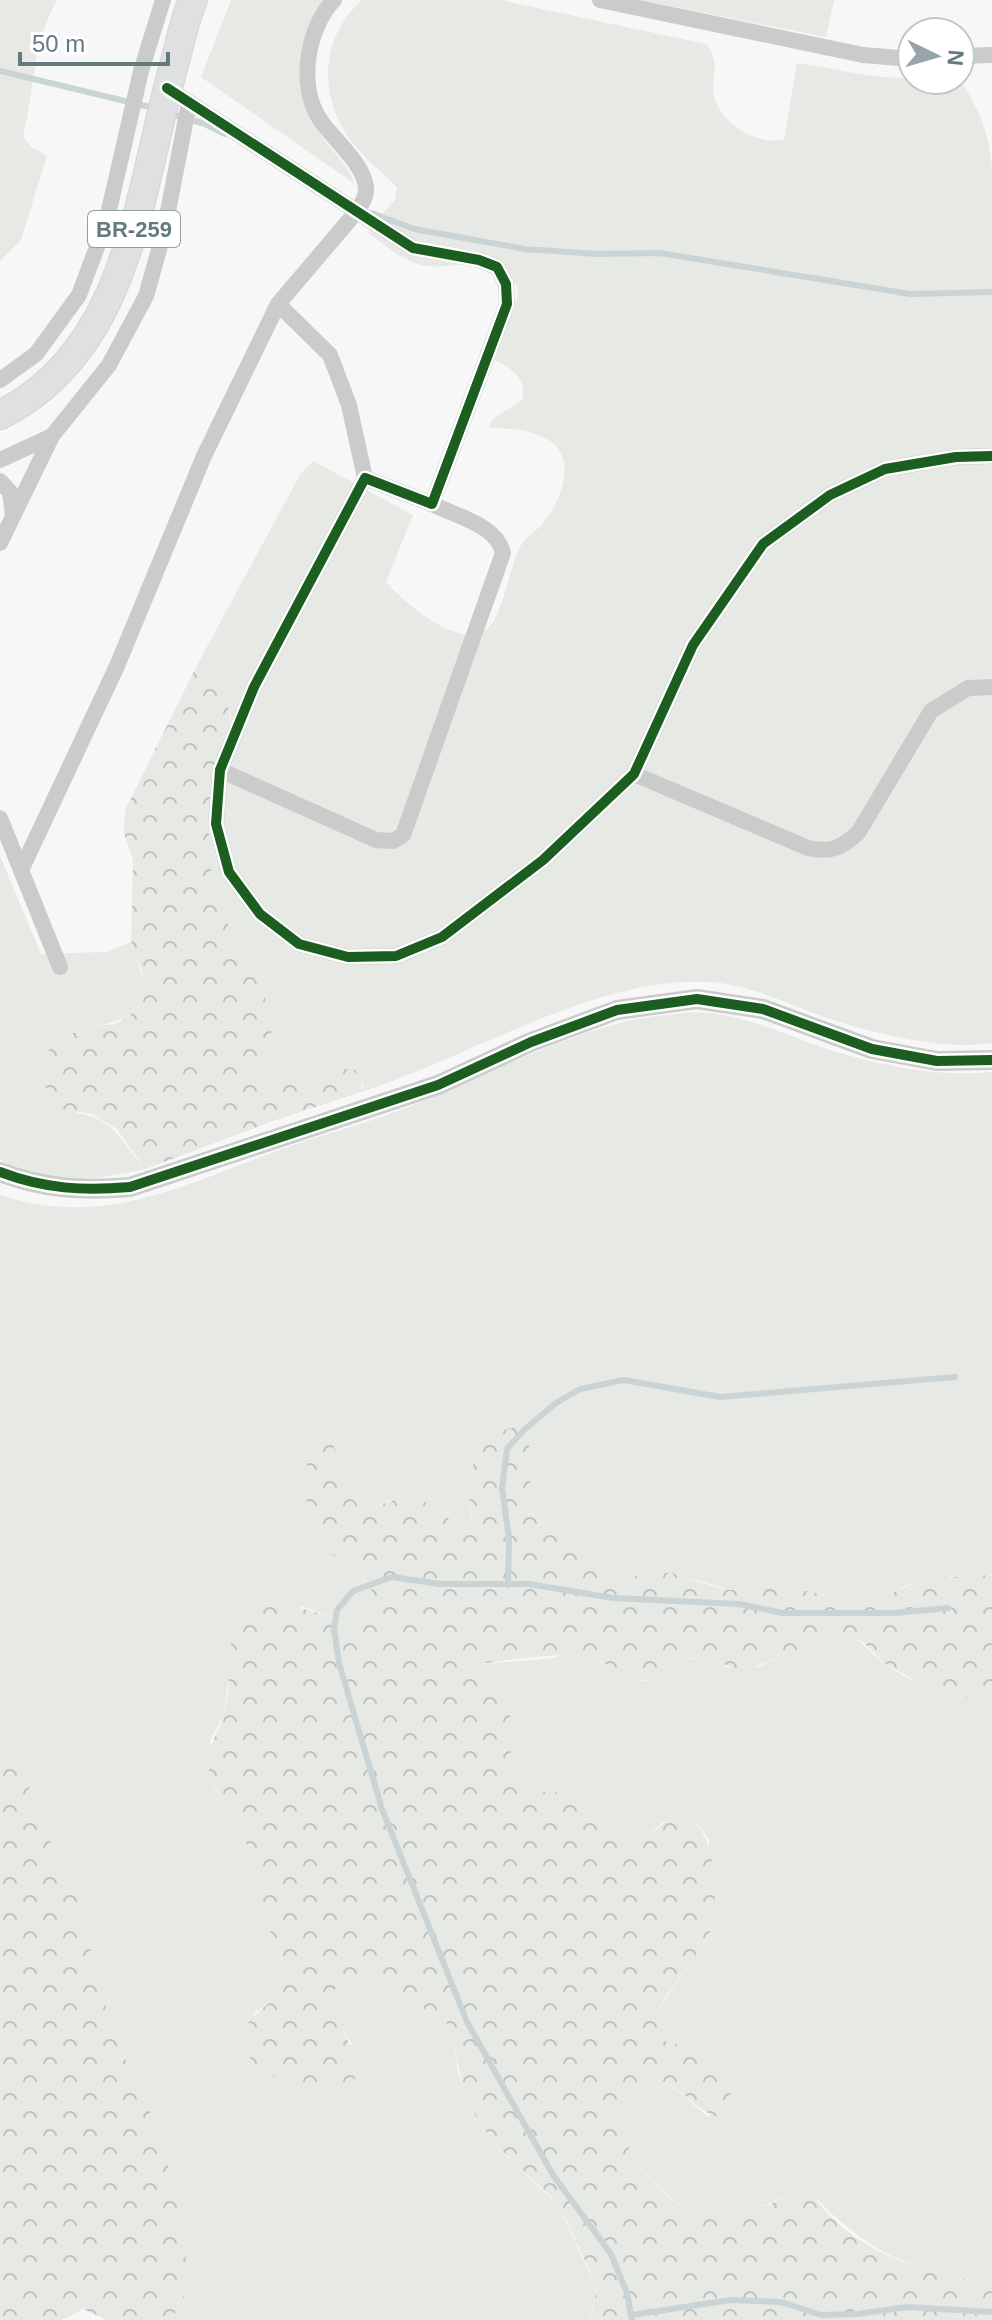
<svg xmlns="http://www.w3.org/2000/svg" width="992" height="2320" font-family="Helvetica,sans-serif">
  <defs>
    <pattern id="forest-crowns" width="20" height="18" patternUnits="userSpaceOnUse" patternTransform="scale(2)"><rect width="20" height="18" fill="#e6e9e4"/><path d="M2 6a3 3 0 1 1 6 0M12 15a3 3 0 1 1 6 0" fill="none" stroke="#bec2be"/></pattern>
  </defs>
  <rect width="100%" height="100%" fill="#f7f7f7"/>
  <path fill="#e6e9e4" d="M0,0H57C30,50 36,85 23,136L31,147L47,156L21,240L0,261Z
    M231,0H329C292,46 290,89 323,138C334,154 348,165 355,184L201,77Z
    M362,0H500L706,44C723,66 709,75 714,97C722,125 758,145 784,140L797,63L872,76L962,83C979,109 990,136 992,168V1043C941,1051 868,1032 819,1015C787,1003 756,988 721,983C605,970 473,1056 364,1091L363,1084L326,1071L281,1086H266L259,1073L272,1030L273,1014C247,963 215,915 209,856C205,813 243,737 228,705C222,692 205,678 196,667L301,473L313,461L413,515L386,582C404,602 468,660 493,622C506,600 509,570 520,547C526,536 537,531 545,521C563,497 579,453 543,437C527,429 506,429 489,427L493,419L522,400C530,373 499,362 479,352L517,298L518,288C487,245 462,273 421,265C403,261 382,243 367,232L395,200L397,187C380,170 357,152 345,132C318,88 323,35 362,0Z
    M640,0H834L826,37Z
    M0,856L41,954L107,952L131,942C152,997 148,1021 85,1027L76,1113C114,1117 122,1143 145,1169C99,1179 40,1190 0,1159Z
    M692,1012C736,1013 770,1028 810,1043C866,1063 932,1078 992,1072V1575L941,1577L911,1583L883,1597L853,1601L777,1585L730,1590L686,1577L646,1572L626,1579L611,1577L598,1571L567,1538L540,1524L531,1512L530,1497L469,1508L473,1524L459,1527L435,1507L393,1499L366,1511L355,1502L349,1488L308,1448C307,1475 301,1519 319,1541C339,1564 370,1573 376,1605L352,1625L302,1606L228,1683L224,1714L210,1741L214,1788L234,1812L241,1827L257,1872L267,1924L287,1969L286,1984L278,1996L253,2014L275,2076L290,2081L352,2044C338,2024 329,2011 336,1987L364,1976L379,1977L403,2002L444,2016L452,2036L458,2072L482,2127L499,2149L558,2205L595,2285V2300L588,2320H170L184,2301L166,2165L158,2129L112,2030L76,1894L50,1841L15,1751L0,1747V1195C103,1229 184,1185 279,1150C321,1135 365,1124 406,1108C480,1079 554,1038 632,1020C651,1016 672,1015 692,1012Z
    M848,1636C864,1642 870,1653 884,1663C909,1681 933,1692 963,1701L992,1681V2283C915,2276 862,2248 810,2192C802,2193 793,2194 786,2196C760,2205 743,2227 712,2220C669,2210 590,2131 636,2088C642,2083 650,2080 658,2081C677,2085 693,2106 708,2116L734,2106L719,2056L665,2041L656,2013L710,1934L709,1840C699,1821 684,1811 664,1822C658,1825 654,1831 649,1833C634,1840 614,1833 600,1827C580,1778 546,1800 507,1784C505,1761 521,1730 505,1709C496,1697 482,1692 474,1678L481,1664L547,1659L577,1652L592,1656L631,1680L646,1681L687,1660L701,1657L716,1659L728,1668L759,1667L786,1654Z"/>
  <path fill="url(#forest-crowns)" d="M196,667C255,702 223,757 212,809C208,828 208,850 211,869C221,923 249,966 273,1014L272,1030L259,1073L266,1086C297,1085 325,1065 355,1070L364,1091L273,1121L145,1169L117,1129L92,1114L61,1109L50,1098L44,1084L47,1052L58,1041L85,1027L116,1024L129,1016L139,1004L142,971L131,942L133,860L124,833L125,810Z
    M516,1427L529,1435L531,1513L540,1524L567,1538L598,1571L611,1577L626,1579L646,1572L672,1573L715,1587L730,1590L777,1585L853,1601L883,1597L925,1578L992,1575V1681L963,1701L949,1705L935,1699L911,1678L884,1663L863,1642L848,1636L786,1654L743,1672C729,1669 718,1658 703,1657C678,1655 660,1684 635,1680C619,1678 606,1662 592,1656C580,1651 499,1660 482,1664L474,1678C483,1692 495,1697 506,1709C523,1730 504,1760 508,1784C547,1800 580,1778 600,1827C614,1833 634,1840 648,1834C663,1828 667,1814 686,1818C718,1825 720,1916 708,1936C692,1963 671,1986 656,2013L665,2041L719,2056L734,2106L724,2118C695,2115 682,2082 655,2081C645,2081 640,2084 634,2091C593,2134 672,2217 717,2220C754,2223 775,2194 809,2189C846,2249 925,2277 992,2283V2320H588C594,2310 597,2297 595,2285C592,2274 562,2209 555,2201C531,2175 501,2156 482,2126C459,2092 459,2053 444,2016L403,2002L379,1977L364,1976L336,1987C323,2026 374,2052 349,2091C325,2097 265,2081 250,2058C220,2012 297,2006 286,1967C282,1952 271,1938 267,1922C257,1889 253,1856 239,1823C231,1804 212,1793 209,1771C206,1744 218,1736 224,1714C232,1685 228,1652 234,1623L257,1603C292,1603 319,1613 352,1625L376,1605C371,1573 338,1564 319,1541C301,1519 307,1474 308,1448L320,1438L333,1445L355,1502L366,1511L408,1494L435,1507L459,1527L473,1524C466,1493 469,1462 486,1435Z
    M0,1747L15,1751L50,1841L76,1894L112,2030L158,2129L179,2205L186,2254L184,2301L170,2320H107L83,2309L62,2320H0Z"/>
  <g fill="none" stroke-linecap="round" stroke-linejoin="round">
    <path stroke="#cad4d5" stroke-width="6" d="M0,71L154,108
      M168,113L205,124L225,134
      M372,213L414,229L525,249L597,254L660,253L910,294L992,292
      M508,1585L509,1538L502,1488L507,1449L524,1430L556,1403L580,1389L624,1380L720,1397L955,1377
      M632,2315L730,2300L781,2302L821,2315L857,2314L908,2307L992,2312
      M632,2320L627,2293L611,2254L553,2175L467,2022L382,1809L339,1663L334,1629L337,1610L353,1591L392,1577L440,1584H529L613,1598L739,1604L783,1613H894L948,1608"/>
    <defs>
      <path id="trunk" d="M0,415C131,350 139,188 174,65C180,44 184,20 193,0"/>
    </defs>
    <use href="#trunk" stroke="#d3d4d4" stroke-width="30"/>
    <path stroke="#cacccc" stroke-width="16" d="M600,0L863,55L912,59
      M960,56L992,55
      M167,88L413,248L479,260L497,267L506,284L507,304L432,504L365,478L254,687L220,770L216,824L229,872L260,914L299,944L348,957L396,956L442,937L543,860L634,774L693,645L763,544L830,495L885,469L956,457L992,456
      M278,304L330,355L349,405L365,478
      M0,380L36,354L79,295L106,223L141,71L163,0
      M0,460L52,436L109,365L146,296L164,232L189,103
      M0,481L10,492L13,515
      M0,543L52,436
      M220,770L376,840L393,841L403,835L503,553C497,525 456,516 432,504
      M634,774L808,848C831,853 841,848 858,833L931,711L968,688L992,687
      M0,818L60,967
      M22,868L117,666L204,456L278,304L358,210C362,203 367,196 366,187C363,163 334,140 321,121C297,87 307,28 334,0"/>
    <path stroke="#cacccc" stroke-width="20" d="M0,1172C44,1189 84,1191 130,1187L438,1085L531,1042L617,1010L697,999L763,1009L872,1049L937,1061L992,1060"/>
    <use href="#trunk" stroke="#dfe0e0" stroke-width="28"/>
    <defs>
      <path id="cycleway" d="M167,88L413,248L479,260L497,267L506,284L507,304L432,504L365,478L254,687L220,770L216,824L229,872L260,914L299,944L348,957L396,956L442,937L543,860L634,774L693,645L763,544L830,495L885,469L956,457L992,456
        M0,1172C44,1189 84,1191 130,1187L438,1085L531,1042L617,1010L697,999L763,1009L872,1049L937,1061L992,1060"/>
    </defs>
    <use href="#cycleway" stroke="#fff" stroke-width="15"/>
    <use href="#cycleway" stroke="#1b5e20" stroke-width="10"/>
  </g>
  <g text-anchor="middle" stroke-width="8" stroke-linejoin="round" paint-order="stroke">
    <rect fill="#fff" stroke="#92a1a6" stroke-width="2" x="88" y="211" width="92" height="36" rx="6"/>
    <g font-size="22" font-weight="bold" fill="#647980">
      <text x="134" y="237">BR-259</text>
    </g>
  </g>
  <g transform="translate(936 56) rotate(95)"><circle r="38" fill="#ffffff" stroke="#c1c9cc" stroke-width="2"/>
  <path d="M0-6L14 30L0 20L-14 30Z" fill="#97a5aa"/>
  <text y="-12" font-size="22" font-weight="bold" text-anchor="middle" fill="#647980">N</text>
  </g>
  <path d="M20 52v12h148v-12" fill="none" stroke="#647980" stroke-width="4"/>
  <text x="32" y="52" font-size="24" fill="#647980" stroke="#ffffff" stroke-width="6" paint-order="stroke">50 m</text>
</svg>
